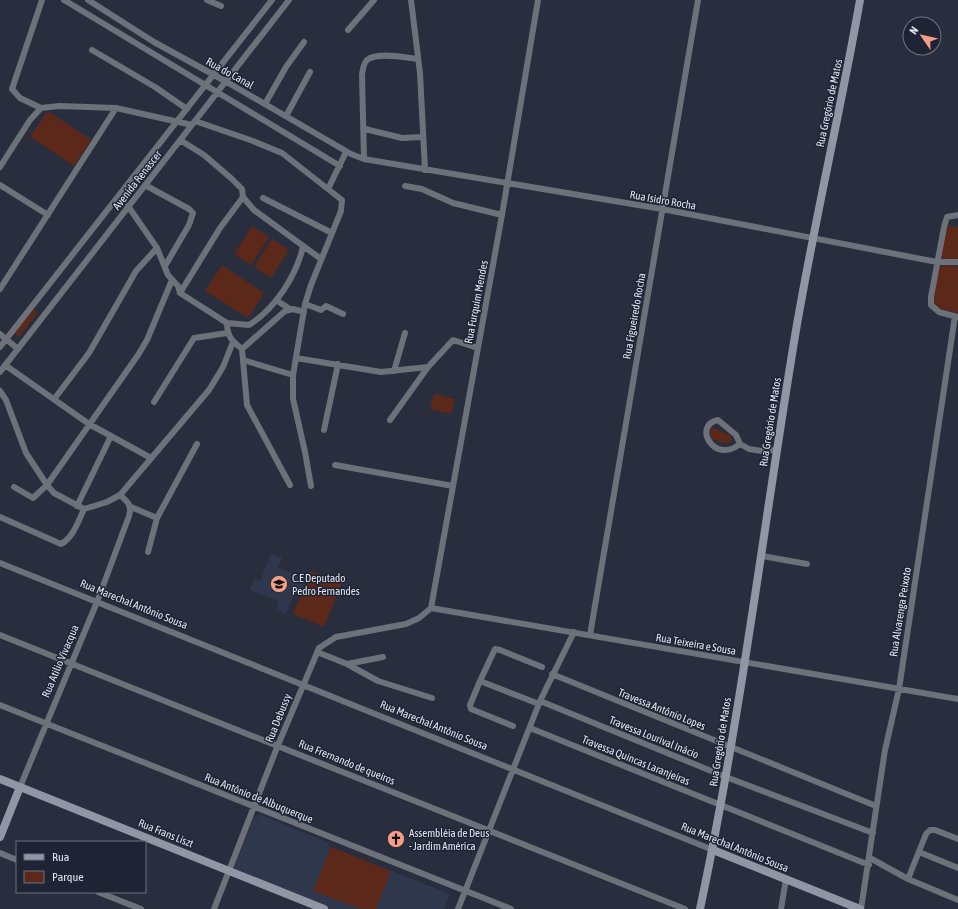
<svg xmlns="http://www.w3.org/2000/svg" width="958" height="909" font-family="'Asap Condensed',sans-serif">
  <rect width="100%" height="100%" fill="#282e3e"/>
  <path fill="#2f374d" d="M271,554L282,558L278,568L308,579L303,590L297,587L286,614L276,610L279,601L250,590L254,579L260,581Z
    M259,814L329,843L328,846L450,894L444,909H331L232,870L254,817L257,818Z"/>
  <path fill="#5b281a" d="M48,111L91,140L74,166L30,137Z
    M252,226L269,237L251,265L234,254Z
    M946,226L958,227V260L943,259L941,254Z
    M272,239L289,250L271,278L254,267Z
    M222,265L264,293L248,318L205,291Z
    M946,265L958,267V313L938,308L933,304L938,271L940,267Z
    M33,309L38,312L19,337L14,333Z
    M434,394L455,399L451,414L430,409Z
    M714,428L730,435L732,440L730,443H722L712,439L710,429Z
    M311,571L342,583L324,627L293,614Z
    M331,847L391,871L376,909H361L313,891Z"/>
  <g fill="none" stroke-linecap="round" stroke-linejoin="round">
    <path stroke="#6d7179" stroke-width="6" d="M42,0L12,89L20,98L41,108L60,106L116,108L192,125
      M64,0L340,166
      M88,0L154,42L225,81L351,154L364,159L662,209L937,262H958
      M207,0L221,6
      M411,0L420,73L425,170
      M348,30L374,0
      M92,50L155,87L187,109
      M265,104L286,67L304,42
      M286,116L310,72
      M195,121L253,141L282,153L342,200L341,211L311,285L305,304L293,375V399L305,452L311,486
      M365,129L402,138L423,137
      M180,140L204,155L232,179L242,189L243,197L254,210L321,259
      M364,159L362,75C363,69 363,64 367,60C377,52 405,57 417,59
      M0,167L30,120L41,108
      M0,185L48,215
      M145,185L189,209L193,213L189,225L165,266
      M405,186L422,189L453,203L502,215
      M328,189L346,152
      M263,198L332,233
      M128,206L157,248L168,275L178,286L180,293L227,323C227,336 232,341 242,349
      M958,215L947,217L944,227L931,297V305L939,312L958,317
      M0,289L116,108
      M180,293L220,228L243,197
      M276,300L290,309
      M305,304L321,310L326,306L343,314
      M227,323L249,325C275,309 296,276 303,247
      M0,334L18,349
      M0,347L272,0
      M242,349L247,405L290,485
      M242,349L285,311L293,309L304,312
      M296,358L381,372L428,367
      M243,360L293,375
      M5,365L89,424L151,458
      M394,371L405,333
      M0,372L289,0
      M0,391L6,400L26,453L47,485L54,493L84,509
      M55,398L89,353L136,271L157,248
      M154,402L194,338L227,333
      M390,420L428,367L453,340L478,348
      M324,430L338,364
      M740,444C714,465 692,425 718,420L736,435L740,444L749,449L762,451L776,450
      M335,465L453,486
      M14,487L33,498L47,485L138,355L147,340L172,280
      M77,506L111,436
      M131,507L157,518L197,444
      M84,509L107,502L120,495L209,390L223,367L233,342
      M0,517L61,544C73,538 79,520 84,509
      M148,552L157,518
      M762,556L807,564
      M0,563L713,850
      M431,608L502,215L538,0
      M431,608L958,699
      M0,635L685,909
      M590,635L698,0
      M317,652L347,664L383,657
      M347,664L378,681L432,698
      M552,674L876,806
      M480,681L470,705L471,709L513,726
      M540,701L726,777L873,833
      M539,704L480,681L495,649L500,650L542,667
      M0,705L511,909
      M530,728L869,865
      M20,787L97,602L129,516C132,505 128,502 120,495
      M919,852L958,868
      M0,853L17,860
      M870,858L908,879L958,900
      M908,879L926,834L930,830H935L958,839
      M98,892L141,909
      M214,909L278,745L319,648L336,637L406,624L419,618L431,608
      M458,909L540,701L574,632
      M781,909L786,879
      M861,909L885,750L899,689L955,316"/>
    <path stroke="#9096a3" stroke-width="8" d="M0,779L324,909
      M0,837L20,787
      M713,850L860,909
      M700,909C740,721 763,531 794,342C813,227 840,114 860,0"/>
  </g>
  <defs>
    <symbol id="school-disc" viewBox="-11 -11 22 22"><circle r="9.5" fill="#f49e87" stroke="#1e2434"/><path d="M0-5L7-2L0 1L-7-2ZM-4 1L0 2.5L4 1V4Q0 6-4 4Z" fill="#111"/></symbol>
    <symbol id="church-disc" viewBox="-11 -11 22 22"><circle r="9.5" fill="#f49e87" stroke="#1e2434"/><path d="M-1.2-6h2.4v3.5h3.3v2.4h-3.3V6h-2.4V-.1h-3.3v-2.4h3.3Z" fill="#111"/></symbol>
  </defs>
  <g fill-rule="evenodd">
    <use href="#school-disc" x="269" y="574" width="20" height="20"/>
    <use href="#church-disc" x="386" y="829" width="20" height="20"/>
  </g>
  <g text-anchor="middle" stroke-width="3" stroke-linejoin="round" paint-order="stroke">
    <g font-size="11" fill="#e0e5f0" stroke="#1e2434">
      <text transform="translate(230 73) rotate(29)" y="4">Rua do Canal</text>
      <text transform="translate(829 103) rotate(-78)" y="4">Rua Gregório de Matos</text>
      <text transform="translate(137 180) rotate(-52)" y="4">Avenida Renascer</text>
      <text transform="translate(663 200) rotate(10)" y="4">Rua Isidro Rocha</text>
      <text transform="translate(476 302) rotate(-79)" y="4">Rua Furquim Mendes</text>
      <text transform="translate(634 316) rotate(-80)" y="4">Rua Figueiredo Rocha</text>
      <text transform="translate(770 422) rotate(-81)" y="4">Rua Gregório de Matos</text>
      <text transform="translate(134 604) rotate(22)" y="4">Rua Marechal Antônio Sousa</text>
      <text transform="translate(900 612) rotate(-81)" y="4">Rua Alvarenga Peixoto</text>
      <text transform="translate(696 644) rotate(10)" y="4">Rua Teixeira e Sousa</text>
      <text transform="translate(60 661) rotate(-67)" y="4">Rua Atilio Vivacqua</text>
      <text transform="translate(662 709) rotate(22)" y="4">Travessa Antônio Lopes</text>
      <text transform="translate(278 718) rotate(-68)" y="4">Rua Debussy</text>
      <text transform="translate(434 725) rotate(22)" y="4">Rua Marechal Antônio Sousa</text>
      <text transform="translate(654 737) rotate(22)" y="4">Travessa Lourival Inácio</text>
      <text transform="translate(720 742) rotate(-81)" y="4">Rua Gregório de Matos</text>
      <text transform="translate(636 760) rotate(22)" y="4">Travessa Quincas Laranjeiras</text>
      <text transform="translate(347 762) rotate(22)" y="4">Rua Frernando de queiros</text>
      <text transform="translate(259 798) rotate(22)" y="4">Rua Antônio de Albuquerque</text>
      <text transform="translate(166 833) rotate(22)" y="4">Rua Frans Liszt</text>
      <text transform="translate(735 847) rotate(22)" y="4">Rua Marechal Antônio Sousa</text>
    </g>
    <g font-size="11" fill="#e0e5f0" stroke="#1e2434" text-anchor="start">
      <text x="292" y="582">C.E Deputado<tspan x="292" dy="13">Pedro Fernandes</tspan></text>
      <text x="409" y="837">Assembléia de Deus<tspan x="409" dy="13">- Jardim América</tspan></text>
    </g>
  </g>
  <rect x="16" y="841" width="130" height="52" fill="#1e2434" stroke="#6c717f"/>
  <rect x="24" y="854" width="20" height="6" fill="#9096a3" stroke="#6c717f"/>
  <text x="52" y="861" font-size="12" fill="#e0e5f0">Rua</text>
  <rect x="24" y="871" width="20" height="12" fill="#5b281a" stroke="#6c717f"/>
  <text x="52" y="881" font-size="12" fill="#e0e5f0">Parque</text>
  <g transform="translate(922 36) rotate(304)"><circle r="19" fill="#1e2434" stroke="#6c717f"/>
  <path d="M0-3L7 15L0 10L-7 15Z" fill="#f49e87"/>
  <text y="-6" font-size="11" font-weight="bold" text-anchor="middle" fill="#e0e5f0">N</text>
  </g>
</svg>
